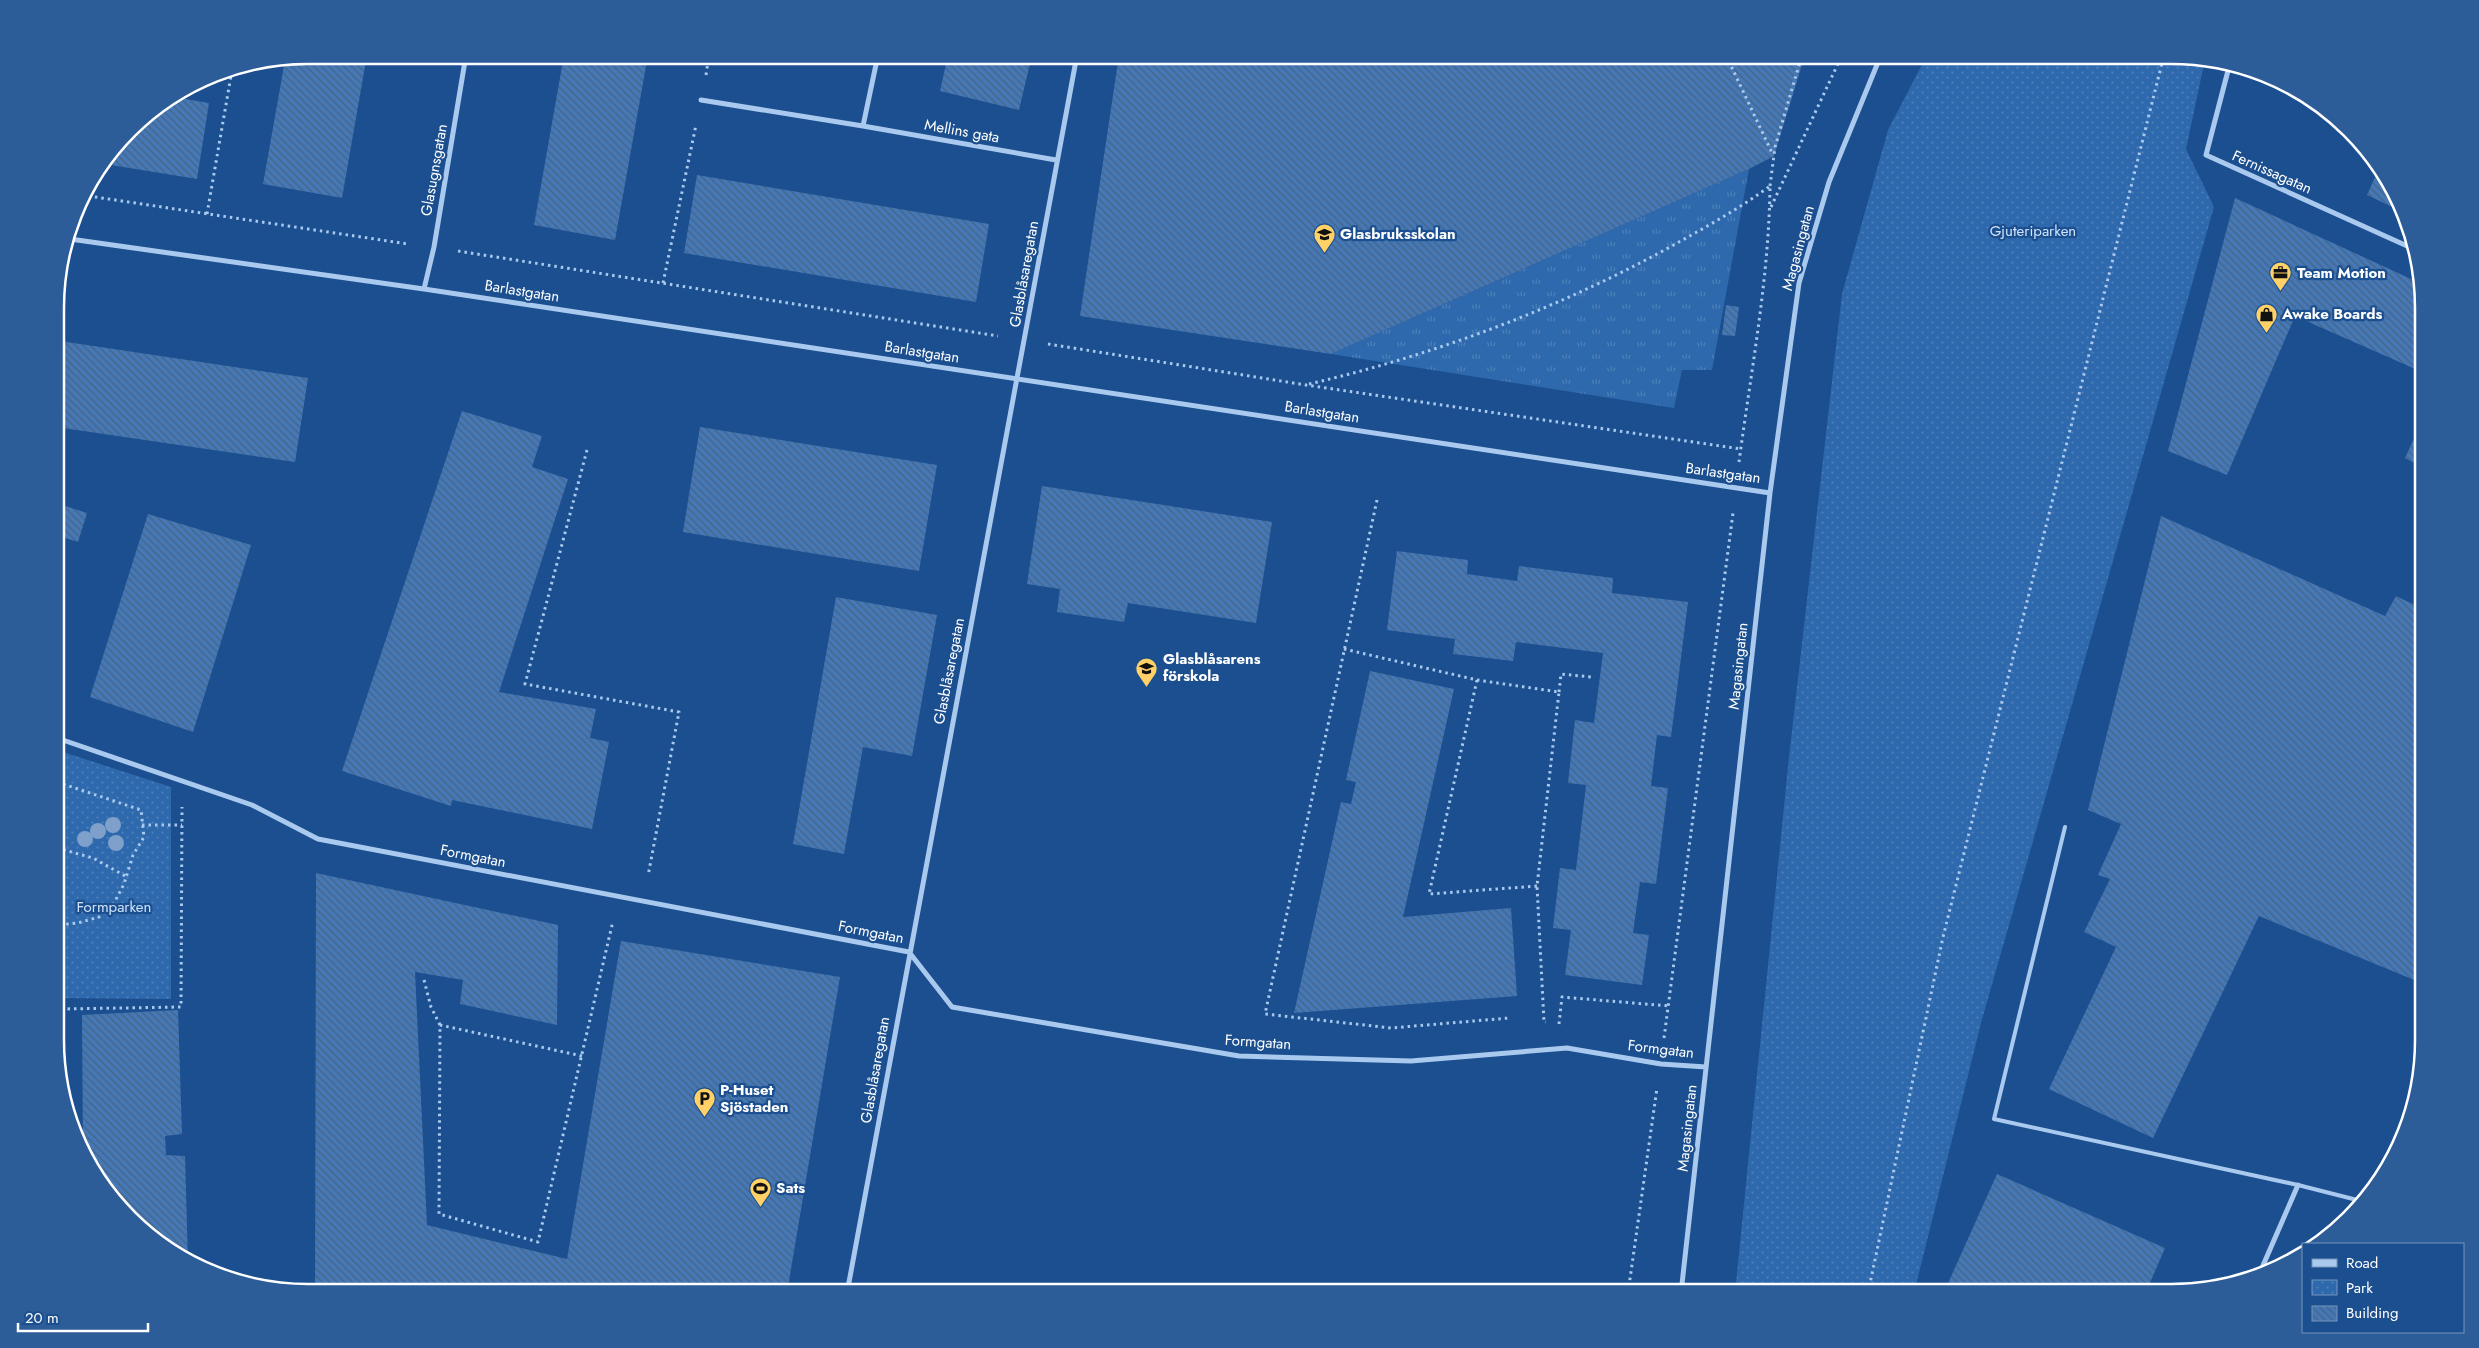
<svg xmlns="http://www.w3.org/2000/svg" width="2479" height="1348" font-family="Jost,sans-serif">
  <defs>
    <pattern id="grass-tufts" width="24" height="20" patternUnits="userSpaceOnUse" patternTransform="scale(1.25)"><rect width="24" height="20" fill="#2e69ad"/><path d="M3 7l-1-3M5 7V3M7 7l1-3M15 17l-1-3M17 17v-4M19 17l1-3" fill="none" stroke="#4d80b9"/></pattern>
    <pattern id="park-dots" width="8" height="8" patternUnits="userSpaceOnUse" patternTransform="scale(1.25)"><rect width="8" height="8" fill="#2e69ad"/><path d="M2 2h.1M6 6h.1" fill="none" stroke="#4d80b9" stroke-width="1.8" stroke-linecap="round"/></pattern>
    <pattern id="building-back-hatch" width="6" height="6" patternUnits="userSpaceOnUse" patternTransform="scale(1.25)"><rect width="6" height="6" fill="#4478b7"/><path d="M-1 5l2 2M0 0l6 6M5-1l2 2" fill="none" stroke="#486282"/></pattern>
  </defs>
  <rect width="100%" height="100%" fill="#1b4f8f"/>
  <path fill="url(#grass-tufts)" d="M1749,169L1712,370H1682L1674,408L1331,354Z"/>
  <path fill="url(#park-dots)" d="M1927,55H2171L2205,59L2186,149L2214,207L1981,1023L1914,1293H1735L1789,757L1842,294L1888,130Z
    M57,750L171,787V999L57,998Z"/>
  <path fill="url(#building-back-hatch)" d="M308,55H367L342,198L263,184L285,60Z
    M564,55H648L615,240L534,225Z
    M948,55H1032L1019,110L940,91Z
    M1119,55H1805L1774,156L1749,169L1331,354L1080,316Z
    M174,97L209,103L197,179L105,164L141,118Z
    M2380,166L2381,167L2403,212L2367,195Z
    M697,175L989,224L976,302L684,253Z
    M2235,198L2422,284V372L2295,316L2227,475L2168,451Z
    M1726,305L1739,307L1735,336L1722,335Z
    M60,341L308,378L295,462L56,427V373Z
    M462,411L542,436L532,467L568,479L499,692L596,709L590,738L609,742L592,829L452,800L451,806L342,771Z
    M2422,421V467L2405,458Z
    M700,427L937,465L919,571L683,532Z
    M1042,486L1272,522L1256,623L1128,603L1124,622L1057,612L1060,589L1027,584Z
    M56,503L87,513L78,542L56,535Z
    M148,514L251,545L193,732L90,697Z
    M2161,516L2385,616L2396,596L2423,609L2424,984L2259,916L2153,1138L2049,1089L2116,947L2084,932L2110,879L2098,875L2121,824L2088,810Z
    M1397,551L1468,560L1467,574L1517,581L1519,566L1613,578L1612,593L1688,602L1671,737L1657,735L1651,786L1668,788L1656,884L1640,882L1633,933L1649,935L1642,985L1565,975L1571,930L1553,928L1560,868L1576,870L1586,785L1568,783L1575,720L1594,723L1603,653L1516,642L1513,661L1453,654L1455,639L1387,630Z
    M836,597L937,615L912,756L863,747L844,854L793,844Z
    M1370,671L1454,689L1403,917L1511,908L1517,996L1294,1013L1341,802L1351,804L1356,782L1346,780Z
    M316,873L558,925L557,1025L460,1004L463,980L415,972L427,1225L567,1259L621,941L840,977L787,1293H315Z
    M178,1010L182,1134L165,1136L166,1155L185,1156L188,1262L141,1230L98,1181L83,1153L82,1015Z
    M1997,1174L2165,1248L2146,1292L1950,1293L1945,1290Z"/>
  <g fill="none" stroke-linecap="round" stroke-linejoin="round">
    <path stroke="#a9c9ee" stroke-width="3" stroke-dasharray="2.5 4" stroke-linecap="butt" d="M1726,55L1773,155
      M706,75L709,55
      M1770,186L1775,147L1802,55
      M82,195L408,244
      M1771,207L1842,55
      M207,214L232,70
      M458,251L998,336
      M663,283L696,125
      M1048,344L1306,385L1741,449
      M1309,384C1434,355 1557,309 1670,247C1704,228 1739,209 1770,186C1769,278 1751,371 1739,462
      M587,450L525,684L679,712L648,876
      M1377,500L1265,1014L1391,1028L1509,1018
      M1344,649L1477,680L1559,692L1537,886L1544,1022H1546
      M1477,680L1429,894L1537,886
      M1559,692L1561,674L1591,677
      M57,782L141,810L144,837L133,855L124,884L113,905L99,917L78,923L57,925
      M142,825H182
      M57,848L93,858L127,877
      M424,980L431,1007L440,1025
      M61,1009L181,1007L182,807
      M57,1024L62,1005L61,925
      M1559,1024L1562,997L1669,1006
      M1664,1038L1733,513
      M582,1056L440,1025L439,1214L538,1242L613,921
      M1628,1293L1657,1088
      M1868,1293L1943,937L2164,55"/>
    <path stroke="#a9c9ee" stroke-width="4" d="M2065,827L1994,1119L2298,1185L2365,1202"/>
    <path stroke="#a9c9ee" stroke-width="5" d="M878,55L863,126L1056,160
      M2230,63L2206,155L2416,250
      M701,100L863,126
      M70,239L424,289L1770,493
      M424,289L434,247L466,55
      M57,738L252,805L318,839L909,952L952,1007L1239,1056L1411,1061L1567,1048L1661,1064L1706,1067
      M2258,1277L2298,1185
      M847,1293L1077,55
      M1681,1293L1770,493L1799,283L1829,182L1881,55"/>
  </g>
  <g fill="#7ea0ca">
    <circle cx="113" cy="825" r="8"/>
    <circle cx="98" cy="831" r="8"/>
    <circle cx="85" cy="839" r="8"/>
    <circle cx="116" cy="843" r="8"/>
  </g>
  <defs>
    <symbol id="school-pin" viewBox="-11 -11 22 30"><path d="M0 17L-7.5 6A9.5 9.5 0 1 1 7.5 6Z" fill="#ffd166" stroke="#1b4f8f"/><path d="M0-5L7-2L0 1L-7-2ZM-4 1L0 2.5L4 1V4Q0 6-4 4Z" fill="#111"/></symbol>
    <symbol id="office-pin" viewBox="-11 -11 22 30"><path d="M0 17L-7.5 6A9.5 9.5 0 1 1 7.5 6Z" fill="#ffd166" stroke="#1b4f8f"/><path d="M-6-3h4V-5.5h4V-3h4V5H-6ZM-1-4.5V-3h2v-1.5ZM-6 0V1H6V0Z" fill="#111"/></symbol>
    <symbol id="shop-pin" viewBox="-11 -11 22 30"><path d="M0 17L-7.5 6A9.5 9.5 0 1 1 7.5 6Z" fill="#ffd166" stroke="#1b4f8f"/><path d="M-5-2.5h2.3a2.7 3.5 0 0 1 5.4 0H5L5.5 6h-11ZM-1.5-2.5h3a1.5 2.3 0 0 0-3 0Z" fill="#111"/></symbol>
    <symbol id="parking-pin" viewBox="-11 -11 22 30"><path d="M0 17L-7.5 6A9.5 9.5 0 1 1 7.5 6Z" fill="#ffd166" stroke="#1b4f8f"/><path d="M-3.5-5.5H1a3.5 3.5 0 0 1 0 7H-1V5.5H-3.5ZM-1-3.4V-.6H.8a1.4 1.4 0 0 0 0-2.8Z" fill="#111"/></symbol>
    <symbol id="stadium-pin" viewBox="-11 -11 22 30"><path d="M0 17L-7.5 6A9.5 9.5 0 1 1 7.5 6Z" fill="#ffd166" stroke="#1b4f8f"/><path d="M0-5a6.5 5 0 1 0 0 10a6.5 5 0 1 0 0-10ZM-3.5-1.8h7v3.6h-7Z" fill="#111"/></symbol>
  </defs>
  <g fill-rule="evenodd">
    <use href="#school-pin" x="1312" y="222" width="25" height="34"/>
    <use href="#office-pin" x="2268" y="260" width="25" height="34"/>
    <use href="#shop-pin" x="2254" y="302" width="25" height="34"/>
    <use href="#school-pin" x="1134" y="656" width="25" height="34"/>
    <use href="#parking-pin" x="692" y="1086" width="25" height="34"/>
    <use href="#stadium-pin" x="748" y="1176" width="25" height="34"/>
  </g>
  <g text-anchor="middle" stroke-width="4.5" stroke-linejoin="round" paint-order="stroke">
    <g font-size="15" fill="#fff" stroke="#1b4f8f">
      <text transform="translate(962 131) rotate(10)" y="5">Mellins gata</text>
      <text transform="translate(434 170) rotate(-80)" y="5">Glasugnsgatan</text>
      <text transform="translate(2272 172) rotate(24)" y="5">Fernissagatan</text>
      <text transform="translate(1798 248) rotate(-75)" y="5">Magasingatan</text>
      <text transform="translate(1024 274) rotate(-80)" y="5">Glasblåsaregatan</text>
      <text transform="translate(522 291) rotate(9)" y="5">Barlastgatan</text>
      <text transform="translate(922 352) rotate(9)" y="5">Barlastgatan</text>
      <text transform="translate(1322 412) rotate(9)" y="5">Barlastgatan</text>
      <text transform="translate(1723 473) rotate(8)" y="5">Barlastgatan</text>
      <text transform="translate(1738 666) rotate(-84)" y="5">Magasingatan</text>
      <text transform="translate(949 671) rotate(-79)" y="5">Glasblåsaregatan</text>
      <text transform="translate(473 856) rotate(11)" y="5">Formgatan</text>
      <text transform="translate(871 932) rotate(11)" y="5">Formgatan</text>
      <text transform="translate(1258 1042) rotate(4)" y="5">Formgatan</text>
      <text transform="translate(1661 1049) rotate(7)" y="5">Formgatan</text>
      <text transform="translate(875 1070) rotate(-80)" y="5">Glasblåsaregatan</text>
      <text transform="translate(1687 1128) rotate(-84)" y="5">Magasingatan</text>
    </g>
    <g font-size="15" fill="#cfe3fa" stroke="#1b4f8f">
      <text x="2033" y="236">Gjuteriparken</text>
      <text x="114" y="912">Formparken</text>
    </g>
    <g font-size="15" font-weight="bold" fill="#fff" stroke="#1b4f8f" text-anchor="start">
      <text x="1340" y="239">Glasbruksskolan</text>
      <text x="2297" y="278">Team Motion</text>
      <text x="2282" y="319">Awake Boards</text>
      <text x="1163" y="664">Glasblåsarens<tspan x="1163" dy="17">förskola</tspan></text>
      <text x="720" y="1095">P-Huset<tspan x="720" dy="17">Sjöstaden</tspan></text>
      <text x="776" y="1193">Sats</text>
    </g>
  </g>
  <path d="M0 0H2479V1348H0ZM308 64H2171A244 244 0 0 1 2415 308V1040A244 244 0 0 1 2171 1284H308A244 244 0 0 1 64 1040V308A244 244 0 0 1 308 64Z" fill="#2d5d98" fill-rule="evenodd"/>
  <path fill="none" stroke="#fff" stroke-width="2.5" d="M308 64H2171A244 244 0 0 1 2415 308V1040A244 244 0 0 1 2171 1284H308A244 244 0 0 1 64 1040V308A244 244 0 0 1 308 64Z"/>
  <rect x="2302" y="1243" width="162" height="90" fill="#1b4f8f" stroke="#7695bc"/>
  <rect x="2312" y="1259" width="25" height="8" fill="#a9c9ee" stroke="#7695bc"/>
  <text x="2346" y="1268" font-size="15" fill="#ffffff">Road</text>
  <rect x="2312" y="1280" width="25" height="15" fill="url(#park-dots)" stroke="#7695bc"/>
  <text x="2346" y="1293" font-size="15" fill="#ffffff">Park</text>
  <rect x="2312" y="1306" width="25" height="15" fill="url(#building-back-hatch)" stroke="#7695bc"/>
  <text x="2346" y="1318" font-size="15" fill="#ffffff">Building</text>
  <path d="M18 1323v8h130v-8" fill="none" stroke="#ffffff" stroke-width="2.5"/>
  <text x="25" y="1323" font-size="15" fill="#ffffff" stroke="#1b4f8f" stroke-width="4" paint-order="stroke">20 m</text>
</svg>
